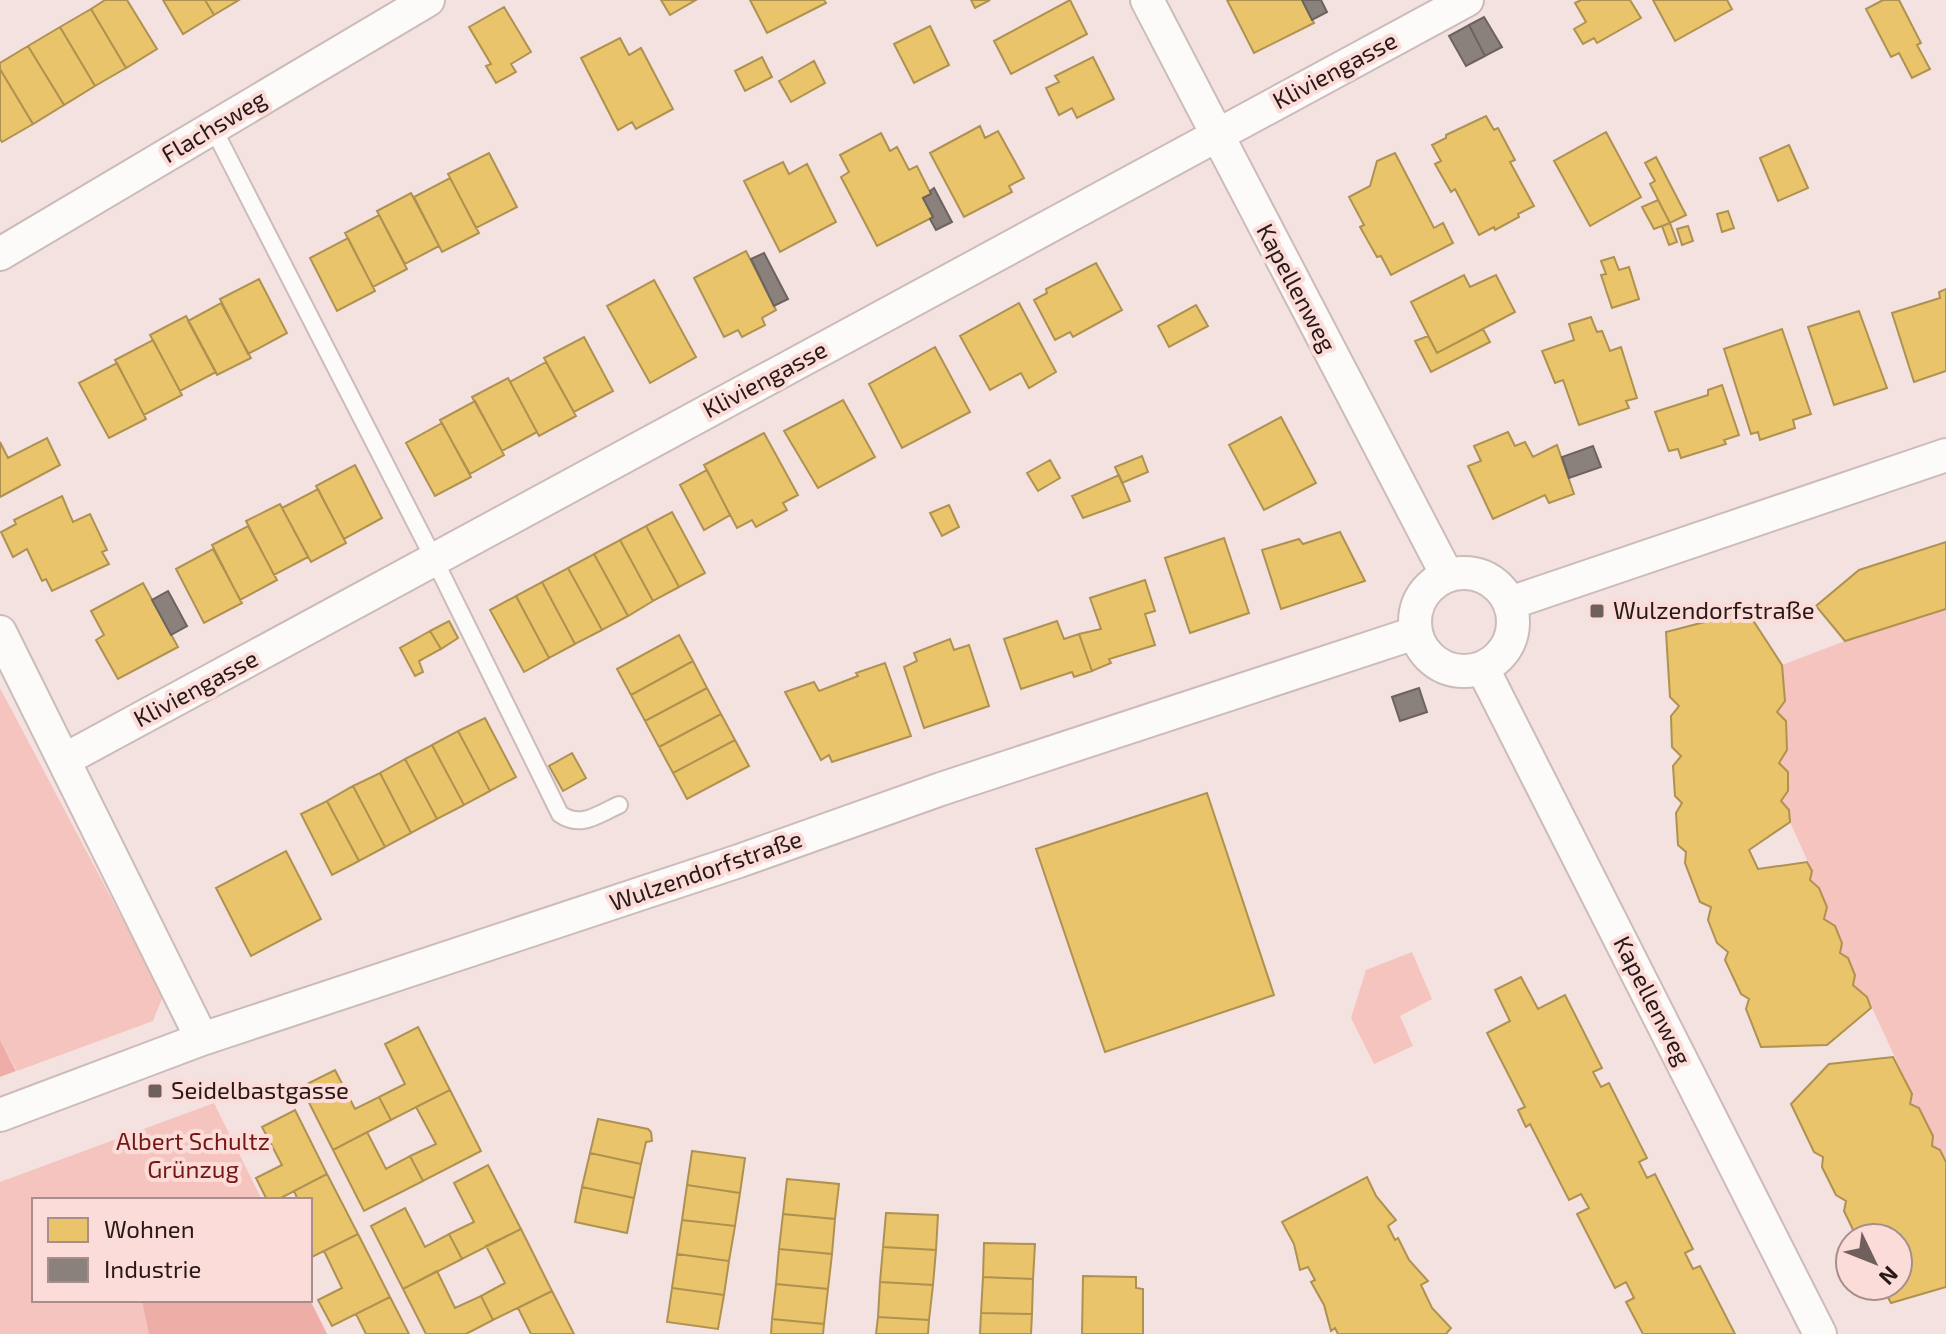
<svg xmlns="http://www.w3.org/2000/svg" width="1946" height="1334" font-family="'Exo 2',sans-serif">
  <rect width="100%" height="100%" fill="#f4e2e0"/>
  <path fill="#f5c4be" d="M1946,609V1162L1940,1150L1932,1146C1934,1131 1924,1111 1910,1104L1912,1094L1867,997L1853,985C1856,971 1852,960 1840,953C1844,937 1837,928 1824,919C1829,903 1822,891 1810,880L1812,871L1790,822L1789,810L1781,801L1788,791V773L1779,763L1787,750L1786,721L1777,712L1785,701L1782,665L1845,641Z
    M0,688L163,996L153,1021L17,1071L0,1040Z
    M1412,952L1432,999L1400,1016L1413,1046L1374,1064L1351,1018L1366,970Z
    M214,1103L262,1200H34V1300H310L327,1334H0V1182Z"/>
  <path fill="#eeaea7" d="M0,1040L16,1071L0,1077Z
    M142,1300H310L327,1334H149Z"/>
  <path fill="#e9c46a" stroke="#af9151" stroke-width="2" d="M105,0H127L157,49L126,68L91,9Z
    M163,0H205L214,15L183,34Z
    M205,0H239L214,15Z
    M661,0H696L670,15Z
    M750,0H824L826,3L767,33Z
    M971,0H990L975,8Z
    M1070,0L1087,34L1011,74L994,41Z
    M1227,0H1302L1314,23L1254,53Z
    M1581,0H1630L1641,18L1597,43L1594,38L1583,44L1574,29L1586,22L1575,3Z
    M1653,0H1727L1732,9L1675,41Z
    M1883,0H1899L1921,43L1917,45L1930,69L1912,78L1899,53L1891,57L1866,9Z
    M504,7L531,52L511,64L516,72L496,83L486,66L491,64L469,27Z
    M91,9L126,68L95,86L60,27Z
    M930,26L949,65L914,83L894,44Z
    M60,27L95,86L64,105L28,46Z
    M620,38L629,55L641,48L673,109L636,129L632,122L618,130L581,58Z
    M28,46L64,105L33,124L0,69V63Z
    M762,57L772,77L745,91L735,71Z
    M1093,57L1114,99L1077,118L1072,108L1059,115L1046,88L1059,82L1055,76Z
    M814,61L825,83L791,102L779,81Z
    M0,69L33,124L2,142L0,139Z
    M1486,116L1494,130L1498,128L1515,160L1510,162L1534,206L1518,214L1519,217L1495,230L1494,227L1479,235L1455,189L1451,192L1435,164L1441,161L1432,145L1446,138V135Z
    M980,126L985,138L998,131L1024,178L1009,186L1012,192L964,217L930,153Z
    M1606,132L1641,197L1590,226L1554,161Z
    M881,133L890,151L897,147L909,170L917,166L931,194L923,198L933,217L877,246L841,177L849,172L840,155Z
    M1789,145L1808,188L1778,201L1760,158Z
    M489,153L517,207L476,228L448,174Z
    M1395,153L1434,228L1443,223L1453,243L1391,275L1381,256L1377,257L1360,227L1364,225L1349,197L1370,186L1377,161Z
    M1656,157L1686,215L1670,223L1650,184L1655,181L1645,163Z
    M783,162L789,174L807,164L836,222L780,252L744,181Z
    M450,178L479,233L442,252L414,197Z
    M411,193L439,246L405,264L377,211Z
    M1658,200L1670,223L1654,229L1642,207Z
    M1728,211L1734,228L1722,232L1717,214Z
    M379,215L407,269L373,287L345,233Z
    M1670,223L1677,242L1669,245L1662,226Z
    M1688,226L1693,241L1682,245L1677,229Z
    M348,238L375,291L337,311L310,258Z
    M746,251L776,310L762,318L765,325L742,337L738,330L724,337L694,278Z
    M1614,257L1619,270L1629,267L1639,299L1612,308L1601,275L1606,274L1601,261Z
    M1096,263L1122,310L1073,337L1070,332L1055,340L1034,300L1047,293L1046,289Z
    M1464,275L1470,287L1496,275L1515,312L1437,353L1411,302Z
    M259,279L287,333L248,354L220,299Z
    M654,280L696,357L650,383L607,306Z
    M1946,289V371L1914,382L1892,313L1940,298L1939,292Z
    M221,303L251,358L217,375L188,321Z
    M1019,303L1056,372L1029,388L1021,373L990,390L960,336Z
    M1196,305L1208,326L1169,347L1158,326Z
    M1859,311L1887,388L1834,405L1808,327Z
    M186,316L216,372L180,391L150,335Z
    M1591,317L1597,332L1602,331L1610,351L1621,347L1637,398L1626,401L1629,408L1579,425L1563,380L1555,383L1542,351L1574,340L1569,324Z
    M1483,329L1490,342L1431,372L1415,341L1428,336L1437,353Z
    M1782,329L1811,414L1793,420L1795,428L1760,440L1758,432L1751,434L1724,349Z
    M584,337L613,391L574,412L544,358Z
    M153,340L182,395L144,415L115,360Z
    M935,347L970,412L902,448L869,384Z
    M546,362L576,416L539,436L510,382Z
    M117,363L146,419L109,438L79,383Z
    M508,378L537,432L502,451L472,397Z
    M1722,385L1739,435L1724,440L1726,444L1681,458L1678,449L1669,451L1655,412L1708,395V390Z
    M843,400L875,457L818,488L784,431Z
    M475,401L504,455L470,474L440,420Z
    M1281,417L1316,483L1264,510L1229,445Z
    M442,423L471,477L435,496L406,443Z
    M1508,432L1515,446L1525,442L1533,457L1557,445L1574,494L1549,503L1545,495L1493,519L1468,466L1481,461L1474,446Z
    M764,433L798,495L783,503L787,510L756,527L752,520L737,528L704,465Z
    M47,438L60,465L0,497V442L8,458Z
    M1142,456L1148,472L1122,483L1115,467Z
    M1050,460L1060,478L1038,491L1027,473Z
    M355,465L382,518L344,539L316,486Z
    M707,470L730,515L704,530L680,485Z
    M1119,475L1130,501L1083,518L1072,496Z
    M318,489L346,543L311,562L282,508Z
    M62,496L73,522L90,514L107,550L102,552L109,564L52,591L46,579L42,581L27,549L13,557L1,532L16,524L14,520Z
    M280,504L308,557L274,575L246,521Z
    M949,505L959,527L942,536L930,513Z
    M672,512L705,573L679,587L646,526Z
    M248,526L277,580L240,600L212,545Z
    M646,526L679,587L653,601L620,540Z
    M1340,532L1365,581L1281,609L1262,550L1299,539L1303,544Z
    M1224,538L1249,613L1190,633L1165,558Z
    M620,540L653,601L628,616L594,554Z
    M1946,542V609L1845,641L1816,606L1859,570Z
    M213,549L242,603L204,623L176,569Z
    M594,554L628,616L602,630L568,568Z
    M568,568L602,630L575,644L542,582Z
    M1145,580L1155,611L1145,614L1155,645L1109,659L1111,663L1092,671L1079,634L1101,629L1090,598Z
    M542,582L575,644L549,658L516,596Z
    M143,583L178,647L118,679L96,640L104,635L91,611Z
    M516,596L549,658L524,672L490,610Z
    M1747,611L1782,665L1785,701L1777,712L1786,721L1787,750L1779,763L1788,772V791L1781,801L1789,810L1790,822L1749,850L1758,869L1807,862L1812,871L1810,880L1819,888L1827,907L1824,919L1835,926L1842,943L1840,953L1848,958L1855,975L1853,985L1867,997L1871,1008L1827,1045L1761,1047L1746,1009L1749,999L1741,994L1725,960L1728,952L1717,943L1708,920L1711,907L1700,902L1685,863L1686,852L1678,845L1676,813L1682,803L1675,796L1673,766L1681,756L1672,747L1671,716L1679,706L1670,697L1666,632Z
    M449,621L458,638L441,649L430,631Z
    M1057,621L1064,639L1079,634L1092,671L1074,677L1072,672L1021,689L1004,639Z
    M430,631L441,649L419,661L423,672L415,676L400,648Z
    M679,635L693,661L631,695L617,669Z
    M950,639L954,650L969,645L989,706L924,728L904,667L917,661L914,653Z
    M693,661L707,688L645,721L631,695Z
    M885,663L911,736L832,762L829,755L821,760L785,692L814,682L819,691L858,676L856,673Z
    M707,688L721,714L659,747L645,721Z
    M721,714L735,740L673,773L659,747Z
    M485,718L516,777L490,791L458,731Z
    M458,731L490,791L464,805L432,745Z
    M735,740L749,766L687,799L673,773Z
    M432,745L464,805L437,819L405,759Z
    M572,753L586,778L563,791L549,766Z
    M405,759L437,819L411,833L380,773Z
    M380,773L411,833L385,847L353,786Z
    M353,786L385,847L359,861L327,801Z
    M1207,793L1274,995L1105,1052L1036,849Z
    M327,801L359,861L332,875L301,814Z
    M286,851L321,919L251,956L216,888Z
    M1521,977L1538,1009L1565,995L1602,1068L1593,1072L1601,1087L1609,1083L1647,1158L1639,1162L1647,1178L1655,1174L1693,1249L1685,1253L1693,1269L1700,1266L1735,1334H1643L1626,1302L1634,1298L1626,1282L1615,1288L1577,1214L1589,1208L1581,1194L1569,1200L1530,1124L1526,1127L1524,1123L1518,1110L1525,1107L1487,1033L1510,1021L1495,990Z
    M418,1027L450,1090L391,1120L379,1097L405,1084L385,1044Z
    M1893,1057L1912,1094L1910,1104L1919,1108L1933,1136L1932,1146L1940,1150L1946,1162V1287L1891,1303L1882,1286H1898V1238H1857L1844,1211L1846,1201L1836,1195L1822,1167L1823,1157L1814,1152L1791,1104L1829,1064Z
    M335,1070L355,1109L379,1097L391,1120L333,1150L301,1087Z
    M450,1090L481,1151L423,1181L410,1156L436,1144L416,1107Z
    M295,1110L327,1174L277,1200H267L256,1178L282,1165L262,1127Z
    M598,1119L648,1129L651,1132L652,1141L646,1142L641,1164L590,1153Z
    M367,1132L386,1169L410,1156L423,1181L364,1211L333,1150Z
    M692,1151L745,1158L740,1193L687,1185Z
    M590,1153L641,1164L634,1198L582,1187Z
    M488,1165L521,1229L462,1259L449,1234L474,1222L454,1183Z
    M327,1174L358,1234L310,1258V1200H298L294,1191Z
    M1367,1177L1376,1196L1396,1220L1388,1226L1395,1240L1398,1238L1409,1260L1428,1281L1421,1285L1432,1308L1451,1328L1446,1334H1338L1335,1328L1331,1331L1324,1305L1311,1282L1315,1280L1308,1267L1300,1270L1294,1244L1282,1222Z
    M787,1179L839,1184L835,1219L783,1214Z
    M687,1185L740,1193L735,1226L682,1220Z
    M582,1187L634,1198L627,1233L575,1222Z
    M405,1208L425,1247L449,1234L462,1259L403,1289L371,1226Z
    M886,1213L938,1215L936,1250L883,1247Z
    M783,1214L835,1219L832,1254L779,1249Z
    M682,1220L735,1226L729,1261L677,1254Z
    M521,1229L552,1291L493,1320L481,1296L505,1283L486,1246Z
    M358,1234L390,1297L332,1326L318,1300L342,1288L324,1251Z
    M984,1243L1035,1244L1033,1279L983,1277Z
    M883,1247L936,1250L933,1285L880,1282Z
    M779,1249L832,1254L828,1289L776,1284Z
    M677,1254L729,1261L724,1295L672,1288Z
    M437,1271L455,1308L481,1296L493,1320L466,1334H426L403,1289Z
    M1083,1276L1136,1277V1288L1143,1289V1334H1082Z
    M983,1277L1033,1279L1032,1314L981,1313Z
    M880,1282L933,1285L929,1320L878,1317Z
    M776,1284L828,1289L824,1324L772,1319Z
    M672,1288L724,1295L718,1329L667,1322Z
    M552,1291L574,1334H531L518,1308Z
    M390,1297L409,1334H366L356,1314Z
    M981,1313L1032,1314L1031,1334H980Z
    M878,1317L929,1320L928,1334H876Z
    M772,1319L824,1324L823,1334H771Z"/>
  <path fill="#8a817c" stroke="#6c625e" stroke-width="2" d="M1302,0H1321L1327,12L1312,20Z
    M1484,17L1502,47L1485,56L1469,25Z
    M1469,25L1485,56L1466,66L1449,36Z
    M934,188L952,222L936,230L930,219L933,217L923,198L931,194L930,191Z
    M764,253L788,299L774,306L751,259Z
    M1593,446L1601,467L1569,478L1562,457Z
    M168,591L187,626L171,635L152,600Z
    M1419,688L1427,712L1400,721L1392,697Z"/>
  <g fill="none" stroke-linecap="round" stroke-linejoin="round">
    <defs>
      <path id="lane" d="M213,128L434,559L560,814C581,829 598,814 619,805"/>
      <path id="street" d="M1147,0L1447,575
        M0,254L428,0
        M1415 622a49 49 0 1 1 98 0a49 49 0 1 1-98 0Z
        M1510,603L1946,455
        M0,632L202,1039
        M1483,669L1820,1334
        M64,760L1467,0
        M0,1115L202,1039L739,861L941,789L1415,633"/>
    </defs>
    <use href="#lane" stroke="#cbbcba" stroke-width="20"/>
    <use href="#street" stroke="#cbbcba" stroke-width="36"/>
    <use href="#lane" stroke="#fdfbfa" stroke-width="16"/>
    <use href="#street" stroke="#fdfbfa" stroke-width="32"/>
  </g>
  <g fill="#6f5f5d" stroke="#fcdcd8" stroke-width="3">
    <rect x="1589" y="603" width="16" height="16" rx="4"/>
    <rect x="147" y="1083" width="16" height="16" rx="4"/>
  </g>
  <g text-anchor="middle" stroke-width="8" stroke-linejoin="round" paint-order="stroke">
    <g font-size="24" fill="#271917" stroke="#fcdcd8">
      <text transform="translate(1335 71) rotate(-28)" y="8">Kliviengasse</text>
      <text transform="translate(214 127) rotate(-31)" y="8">Flachsweg</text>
      <text transform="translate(1296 288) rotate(62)" y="8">Kapellenweg</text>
      <text transform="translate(765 380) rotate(-28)" y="8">Kliviengasse</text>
      <text transform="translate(196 689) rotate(-28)" y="8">Kliviengasse</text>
      <text transform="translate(706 871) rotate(-19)" y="8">Wulzendorfstraße</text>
      <text transform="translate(1652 1001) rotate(63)" y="8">Kapellenweg</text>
    </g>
    <g font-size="24" fill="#271917" stroke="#fcdcd8" text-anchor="start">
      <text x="1613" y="619">Wulzendorfstraße</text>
      <text x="171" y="1099">Seidelbastgasse</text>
    </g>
    <g font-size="24" fill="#731715" stroke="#fcdcd8">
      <text x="193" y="1150">Albert Schultz<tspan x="193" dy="28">Grünzug</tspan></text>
    </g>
  </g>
  <rect x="32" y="1198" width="280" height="104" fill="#fcdcd8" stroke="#a78e8b" stroke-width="2"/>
  <rect x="48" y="1218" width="40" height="24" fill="#e9c46a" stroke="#a78e8b" stroke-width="2"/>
  <text x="104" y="1238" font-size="24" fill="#271917">Wohnen</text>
  <rect x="48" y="1258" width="40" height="24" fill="#8a817c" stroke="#a78e8b" stroke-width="2"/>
  <text x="104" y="1278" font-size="24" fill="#271917">Industrie</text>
  <g transform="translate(1874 1262) rotate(133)"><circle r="38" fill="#fcdcd8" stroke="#a78e8b" stroke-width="2"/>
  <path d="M0-6L14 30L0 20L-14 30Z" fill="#6f5f5d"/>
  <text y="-12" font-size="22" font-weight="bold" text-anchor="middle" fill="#271917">N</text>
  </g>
</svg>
